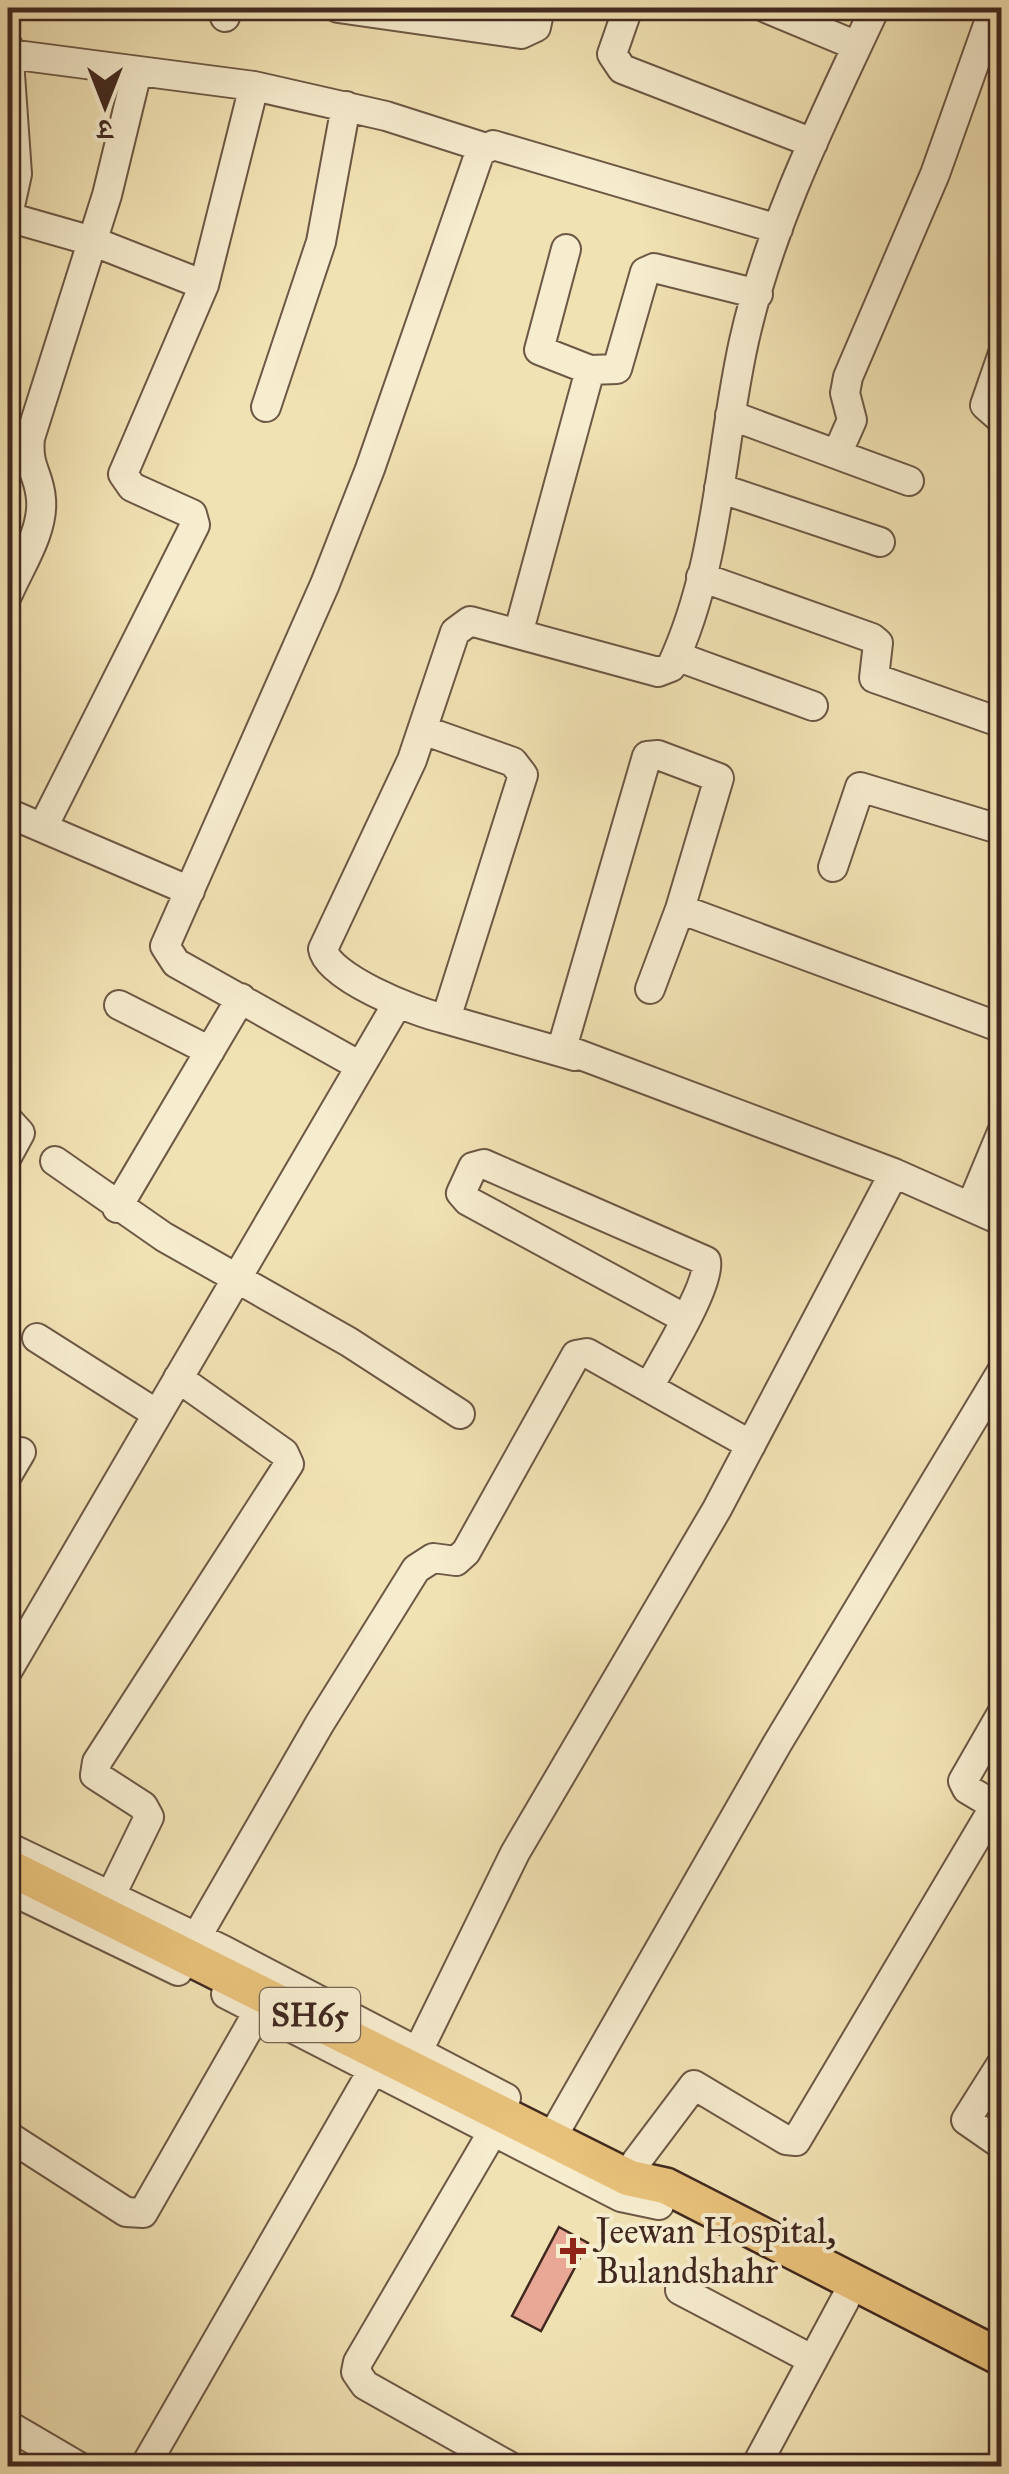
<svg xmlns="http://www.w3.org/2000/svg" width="1009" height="2474" font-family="'IM FELL Great Primer','Noto Serif Devanagari',serif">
  <rect width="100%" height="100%" fill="#f1e2b3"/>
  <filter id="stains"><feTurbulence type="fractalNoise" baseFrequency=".002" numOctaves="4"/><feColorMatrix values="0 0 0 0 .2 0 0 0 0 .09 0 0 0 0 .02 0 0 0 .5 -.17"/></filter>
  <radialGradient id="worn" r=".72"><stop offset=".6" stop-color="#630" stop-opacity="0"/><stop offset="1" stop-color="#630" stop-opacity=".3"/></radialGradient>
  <path fill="#e8a895" stroke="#412920" stroke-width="2.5" d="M559,2227L588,2243L541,2331L512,2316Z"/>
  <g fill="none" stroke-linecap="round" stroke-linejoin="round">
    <defs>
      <path id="minor" d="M338,8L521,34L536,27L540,8
        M628,8L612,54L622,69L813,143
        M766,8L857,46
        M225,17L226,8
        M8,46L17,174L8,215
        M9,54L254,86L386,116L483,147
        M8,217L92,241L204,285
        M566,249L539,350L590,370
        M1002,356L985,405L1002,420
        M266,407L321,242L346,106
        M730,415L909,481
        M837,454L852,420L845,393L848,377L935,174L994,8
        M719,488L880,542
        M701,577L872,638L878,643L874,678L1002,723
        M8,594C20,566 44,531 41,499C39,473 27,468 30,438L107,195L137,72
        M518,634L590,370L617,369L645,272L654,268L758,294
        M676,656L813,706
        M423,730L513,762L523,775L449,1009L442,1018C415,1012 327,977 323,949L412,760L455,632L470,621L658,672L671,667C719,565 720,449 744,341C770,224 825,115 875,8
        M8,813L190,891
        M43,827L195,525L192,514L132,487L123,474L204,285L254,86
        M833,867L860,787L1002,830
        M650,989L680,909
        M119,1005L210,1051
        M442,1018L575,1056
        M1002,1028L680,909L719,778L658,755L647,756L562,1048L894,1173L1002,1221
        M360,1066L176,963L165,946L325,584L370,469L480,152L493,145L778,229
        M8,1120L20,1133L8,1155
        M55,1161L164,1237L349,1342L460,1414
        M972,1204L1002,1132
        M117,1208L241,998
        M37,1338L157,1414
        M649,1387C662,1362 711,1284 706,1261L484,1164L473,1167L461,1193L468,1201L684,1318
        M8,1474L21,1452
        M8,1670L397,1004
        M1002,1713L963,1781L967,1789L1002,1810
        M8,1847L223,1950L506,2098
        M8,1889L178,1971
        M110,1897L149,1817L143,1806L95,1775L97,1762L289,1464L284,1453L178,1378
        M196,1938L320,1723L416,1569L433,1558L456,1561L466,1552L576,1355L587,1353L751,1445
        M226,1994L621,2197L659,2205
        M418,2051L515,1853L717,1509L894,1173
        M1002,2063L966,2120L1002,2145
        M559,2125L777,1744L1002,1371
        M492,2133L358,2362L356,2372L365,2385L509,2466
        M8,2136L126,2212L143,2213L258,2012
        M636,2162L694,2085L786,2140L796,2141L995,1806
        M680,2290L813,2360
        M8,2425L78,2466
        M145,2466L371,2073
        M756,2466L845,2300"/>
      <path id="major" d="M8,1867L629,2178L666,2186L1002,2358"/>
    </defs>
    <use href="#minor" stroke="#6d5745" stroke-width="32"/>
    <use href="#major" stroke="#412920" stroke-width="40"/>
    <use href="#minor" stroke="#f6ecce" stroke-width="28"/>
    <use href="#major" stroke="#e8c17a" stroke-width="35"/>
  </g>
  <path fill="#8f2418" stroke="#f6ecce" stroke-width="4" d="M568 2236h10v10h10v10h-10v10h-10v-10h-10v-10h10z"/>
  <g text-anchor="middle" stroke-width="8" stroke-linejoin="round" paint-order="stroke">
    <rect fill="#f6ecce" stroke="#776454" stroke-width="2.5" x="260" y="1988" width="100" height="54" rx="8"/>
    <g font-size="32" font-weight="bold" fill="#412920">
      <text x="310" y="2026">SH65</text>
    </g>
    <g font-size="35" fill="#412920" stroke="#f6ecce" text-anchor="start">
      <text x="596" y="2243">Jeewan Hospital,<tspan x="596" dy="40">Bulandshahr</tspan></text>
    </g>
  </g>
  <rect width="1009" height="2474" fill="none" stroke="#f1e2b3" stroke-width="40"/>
  <rect x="10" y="10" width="989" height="2454" fill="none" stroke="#412920" stroke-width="5"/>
  <rect x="20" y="20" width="969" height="2434" fill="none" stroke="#412920" stroke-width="2.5"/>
  <g transform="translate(105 105) rotate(180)" stroke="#f6ecce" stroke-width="8" paint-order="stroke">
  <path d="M0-8L18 38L0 25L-18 38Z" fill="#412920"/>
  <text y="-15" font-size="28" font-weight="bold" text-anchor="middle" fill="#412920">उ</text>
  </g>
  <rect width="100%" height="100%" filter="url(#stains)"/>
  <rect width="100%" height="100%" fill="url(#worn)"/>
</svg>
